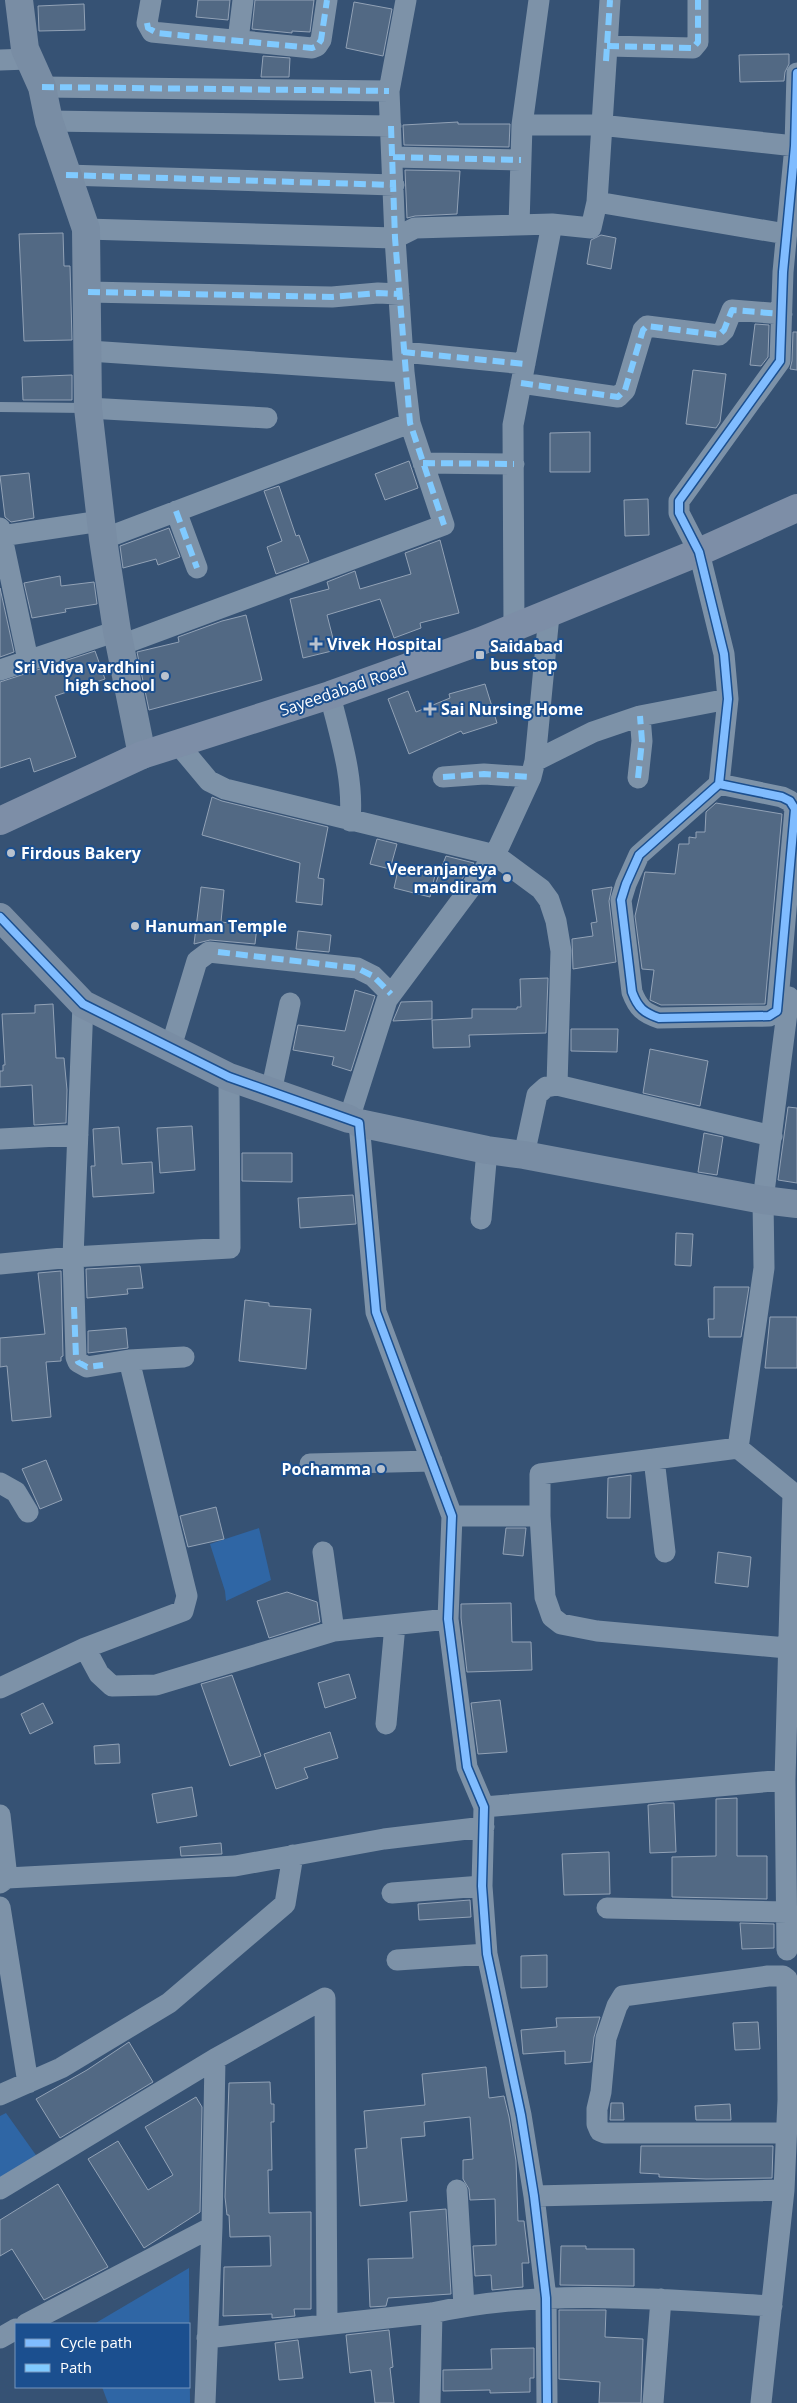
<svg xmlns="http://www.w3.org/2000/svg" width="797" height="2403" font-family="'Open Sans',sans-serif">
  <rect width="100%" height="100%" fill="#365274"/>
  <path fill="#2f66a5" d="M259,1528L271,1580L226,1601L225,1591L210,1544Z
    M6,2113L38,2158L0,2180V2116Z
    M189,2268L190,2403H108L102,2387H189V2324H94Z"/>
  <path fill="#526984" stroke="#92a2b6" d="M198,0H230L228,20L196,17Z
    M255,0H314L310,32L292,31V33L252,29Z
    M354,2L392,9L383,56L346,48Z
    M84,4L85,30L39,31L38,6Z
    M789,54V64L785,72L784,81L740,82L739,55Z
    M263,56L290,58L289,77H261Z
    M458,122V124H510L509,147L404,145L403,125Z
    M405,170L460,171L457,214L415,216L407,218Z
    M63,233L64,266H70L72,340L24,341L19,234Z
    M601,235L616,238L611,269L587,264L591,240Z
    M755,324L769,325L768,357L761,366L750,365Z
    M793,332H797V370L790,369L792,361Z
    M693,370L726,374L720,422L716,428L686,424Z
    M72,375V400H23L22,377Z
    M590,432V472H550V433Z
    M409,461L418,488L385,500L375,474Z
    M29,473L34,518L11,522L5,517L0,476Z
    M279,486L296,536L299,535L309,562L276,574L267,547L282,541L264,491Z
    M648,499L649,535L625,536L624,500Z
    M169,528L180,557L158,565L156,559L123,568L120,546Z
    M440,540L459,613L420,623L421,628L394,638L380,599L327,615L336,650L303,658L290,599L329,589L327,582L355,571L360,589L411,574L405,553Z
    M60,576L61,586L94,582L97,604L65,609L66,612L32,618L24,583Z
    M0,588L14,652L0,657Z
    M246,615L262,680L149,710L137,652L179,642L178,637L222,621Z
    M95,651L105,679L55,696L76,757L34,772L30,758L0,768V682Z
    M485,684L497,723L463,734L461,731L409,754L388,699L408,691L416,712L450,698L449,694Z
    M212,797L222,801L328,827L318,878L324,879L322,905L296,902L300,863L202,835Z
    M716,803L782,814L765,1004L661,1005L650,1000L654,970L642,969L635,916L645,872L675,874L679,844H689V837L696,838V832H705L706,812Z
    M377,839L397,844L390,869L370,864Z
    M446,856L474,863L452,892L435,885Z
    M399,866L435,875L430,897L394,888Z
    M201,887L224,890L221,922L257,926L255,944L210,940L194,944Z
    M612,887L609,901L616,962L573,969L572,939L593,936L591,923L597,922L592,890Z
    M298,931L331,935L329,952L296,949Z
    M548,978L546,1033L469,1035L470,1047L433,1048L432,1020L472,1018V1009H517V1007H521L520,979Z
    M355,990L375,996L351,1071L332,1065L334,1057L293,1050L298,1025L345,1031Z
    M432,1001V1019L393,1021L401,1002Z
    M53,1004L56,1058H64L67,1090L66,1123L34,1125L32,1085L0,1087V1071H3V1065H5L2,1014L35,1013V1005Z
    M571,1029H618L617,1052L571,1051Z
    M650,1049L708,1061L700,1106L643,1093Z
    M788,1107L797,1108V1183L778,1180Z
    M192,1126L195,1170L160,1173L157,1128Z
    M119,1127L122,1164L152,1162L154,1193L93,1197L91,1166H95L93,1129Z
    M704,1133L723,1137L717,1175L698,1172Z
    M242,1153H292V1182L242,1181Z
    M353,1195L356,1224L300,1228L298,1198Z
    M676,1233L693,1234L691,1266L675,1265Z
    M140,1266L143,1288L127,1289L128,1294L87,1298L86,1269Z
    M61,1271L63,1356L61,1357V1361L46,1362L51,1417L12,1421L7,1366L0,1367V1338L45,1334L38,1273Z
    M714,1287H749L741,1337H709L708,1319H714Z
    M245,1300L269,1303V1306L311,1309L306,1369L239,1361Z
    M770,1317H797V1368H765Z
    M126,1328L128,1348L88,1353V1331Z
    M46,1460L62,1500L40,1509L22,1469Z
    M631,1475L630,1518H607L608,1478Z
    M216,1507L224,1539L188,1547L180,1516Z
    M506,1528H526L523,1556L503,1554Z
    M718,1552L751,1557L748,1587L715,1583Z
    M287,1592L317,1602L320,1622L269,1638L257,1601Z
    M511,1603L512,1642H531L532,1670L467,1672L461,1618V1604Z
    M349,1674L356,1698L325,1708L318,1683Z
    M232,1675L261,1756L230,1766L201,1684Z
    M500,1700L507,1752L478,1754L471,1703Z
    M43,1703L53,1723L30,1734L21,1714Z
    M330,1732L338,1758L304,1768L308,1778L276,1789L264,1754Z
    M119,1744L120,1763L95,1764L94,1746Z
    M192,1787L197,1816L157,1823L152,1794Z
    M737,1798V1856H767V1899L672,1897V1857L716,1856V1799Z
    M664,1803H674L676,1852L650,1853L648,1805Z
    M221,1843L222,1854L181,1856L180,1847Z
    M609,1852L610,1894L564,1895L562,1854Z
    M470,1900L471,1917L419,1920L418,1904Z
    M740,1923L774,1924V1948L742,1949Z
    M547,1955V1987L521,1988V1956Z
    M600,2017L594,2037L591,2062L565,2064V2051L523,2054L521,2030L557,2027L556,2018Z
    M758,2022L760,2049L735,2050L733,2023Z
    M129,2042L153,2082L60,2138L36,2099L87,2070Z
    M486,2067L489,2098L504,2096L509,2117L516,2161L518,2221H524L529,2263H522L523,2287L492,2290L491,2275L475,2276L473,2246L496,2245L495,2199L470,2200L469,2189L463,2179V2160L473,2159L470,2117L424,2122L425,2136L401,2138L407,2201L360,2206L355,2149L367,2148L364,2111L425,2105L422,2074Z
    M270,2082L271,2104H274V2122H271L272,2170H268L269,2213L311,2212V2309H294L295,2316L272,2318V2314L223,2316L224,2267L271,2266L270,2236L230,2237L229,2215H227L225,2197L229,2083Z
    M196,2097L202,2107L200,2212L144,2248L88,2159L118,2141L148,2190L173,2175L145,2127Z
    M611,2103H623L624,2120H610Z
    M730,2104L731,2120H696L695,2106Z
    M641,2146H773L772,2178L706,2179L659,2177V2174L640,2173Z
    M58,2184L108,2267L44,2300L12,2249L0,2256V2220Z
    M446,2209L451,2294L388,2298L386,2306L370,2307L368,2259L413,2258L410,2212Z
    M561,2246H586V2249H634V2286L560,2285Z
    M559,2310H606L605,2337L643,2339L641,2403H599L600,2382L559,2379Z
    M389,2330L393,2367L390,2368L394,2403H375L371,2370L350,2373L346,2335Z
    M298,2340L303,2378L279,2380L275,2343Z
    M534,2348V2378H530V2392L490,2393V2390L443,2391V2370L492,2369L491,2349Z"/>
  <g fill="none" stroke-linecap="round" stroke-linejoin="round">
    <path stroke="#7d92a8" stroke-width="10" d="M0,407L86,408"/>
    <path stroke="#7d92a8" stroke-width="21" d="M151,0L147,23L152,32L312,48L317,46L321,40L327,0
      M238,40L243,0
      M607,46L693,48L698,42V0
      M0,60L28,59
      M42,87L389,91
      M49,121L391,126
      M522,125H600L795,146
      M393,157L521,160
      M66,175L394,185
      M597,202L786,234
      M519,225L522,125L539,0
      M86,229L395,238L415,228L552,224L591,228L597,202L610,0
      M88,292L332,297L378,293L399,294
      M89,351L404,372
      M403,352L525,364
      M521,383L618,397L625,390L643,330L647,326L719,335L724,330L732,310L782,314
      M88,408L267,418
      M423,463L514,464
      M176,511L197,568
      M0,528L28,660
      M1,536L101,521
      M103,539L410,423
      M514,628L513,425L552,224
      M121,645L444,525L410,423L404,372L395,238L389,91L406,0
      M0,670L117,631
      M330,695C340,737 354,777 350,821
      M178,744L209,781L225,789L495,855L541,889L549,900L556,921L561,951L557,1085L546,1087L537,1095L524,1155
      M535,761L593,732L640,716L728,699
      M443,777L484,774L531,777
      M638,778L642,741L640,716
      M719,784L782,797L790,801L795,809L777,1011L769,1016L659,1018C644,1013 638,1008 632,992L621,900L626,884L639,855L719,784L728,699L724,654L699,552L679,513V501L780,361L783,272L795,146L797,73
      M83,1004L73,1257L76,1357L78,1362L87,1367L129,1360
      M171,1047L197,961L209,952L357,968L373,976L391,994
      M557,1085L772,1136
      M271,1092L290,1003
      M0,1139L78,1135
      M481,1219L487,1150
      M0,1264L73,1257L230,1248L229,1077
      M184,1357L129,1360L187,1596L183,1611L85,1648L99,1674L112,1686L156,1685L334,1631L448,1619
      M654,1459L665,1552
      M310,1464L432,1461
      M0,1483L16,1492L28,1512
      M452,1516H540V1474L738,1448
      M540,1516L545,1597L552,1617L561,1624L597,1631L787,1648
      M323,1552L334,1631
      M0,1688L85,1648
      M386,1724L395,1625
      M484,1807L785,1780
      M0,1815L7,1878
      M0,1883L7,1878L235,1866L384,1839L484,1827
      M392,1893L482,1886
      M0,1907L28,2083
      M607,1908L787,1912
      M787,1950L785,1780L793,1493L738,1448L764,1268L763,1200L789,997
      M397,1960L487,1954
      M0,2095L61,2068L169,2003L285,1904L293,1855
      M0,2189L215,2059L325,1998L327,2324
      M457,2190L464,2306
      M534,2196L784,2190
      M26,2324L212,2227
      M0,2338L16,2329
      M207,2338L432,2313C543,2288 659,2299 772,2306
      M205,2403L212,2227L215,2059
      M430,2403L432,2313
      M547,2403L546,2298L534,2196L521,2115L487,1954L482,1886L484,1807L467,1767L448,1619L452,1516L376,1312L359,1123L349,1119L387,1000L495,855L531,777L535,761L549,615
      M653,2403L661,2299
      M761,2403L784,2190L788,2100L787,1979L783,1976H768L623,1996L617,2006L606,2038L601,2092L597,2109V2124L600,2131L605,2133H785"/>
    <path stroke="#798da4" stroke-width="28" d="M19,0L25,49L42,87L49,121L86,229L88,408L103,539L117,631L142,755
      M0,917L83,1004L229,1077L349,1119
      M359,1123L487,1150L524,1155L763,1200L797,1204"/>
    <path stroke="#7d8ea7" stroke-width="28" d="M0,821L142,755L330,695L481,641L699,552L797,508"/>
    <path stroke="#80caff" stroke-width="6" stroke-dasharray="12 6" stroke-linecap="butt" d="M147,23L148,28L157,33L312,48L317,46L321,40L327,0
      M607,46L693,48L698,42V0
      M606,61L610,0
      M42,87L389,91
      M391,126L395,238L410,423L444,525
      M393,157L521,160
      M66,175L394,185
      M88,292L332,297L378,293L399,294
      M403,352L525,364
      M521,383L618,397L625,390L643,330L647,326L719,335L724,330L732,310L782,314
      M423,463L514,464
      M176,511L197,568
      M443,777L484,774L531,777
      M638,778L642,741L640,716
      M218,952L357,968L373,976L391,994
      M74,1307L76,1357L78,1362L87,1367L103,1365"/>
    <defs>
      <path id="cycleway" d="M719,784L782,797L790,801L795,809L777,1011L769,1016L659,1018C644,1013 638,1008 632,992L621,900L626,884L639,855L719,784L728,699L724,654L699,552L679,513V501L780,361L783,272L795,146L797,73
        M0,917L83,1004L229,1077L359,1123L376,1312L452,1516L448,1619L467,1767L484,1807L482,1886L487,1954L521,2115L534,2196L546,2298L547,2403"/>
    </defs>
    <use href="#cycleway" stroke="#1b4f8f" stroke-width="11"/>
    <use href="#cycleway" stroke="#80bcff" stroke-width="8"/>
  </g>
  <g fill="#b9c2ce" stroke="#1b4f8f" stroke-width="2">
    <path d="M313.5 636.5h5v5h5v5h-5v5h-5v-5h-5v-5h5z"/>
    <rect x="475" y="650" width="10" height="10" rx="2.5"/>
    <circle cx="165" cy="676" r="5"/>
    <path d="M427.5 701.5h5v5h5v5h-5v5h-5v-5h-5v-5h5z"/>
    <circle cx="11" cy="853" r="5"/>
    <circle cx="507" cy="878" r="5"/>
    <circle cx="135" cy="926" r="5"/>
    <circle cx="381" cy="1469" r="5"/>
  </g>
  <g text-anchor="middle" stroke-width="4" stroke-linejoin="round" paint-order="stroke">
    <g font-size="16" font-weight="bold" fill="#fff" stroke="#1b4f8f" text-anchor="start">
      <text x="327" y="650">Vivek Hospital</text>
      <text x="490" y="652">Saidabad<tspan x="490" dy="18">bus stop</tspan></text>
      <text x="155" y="673" text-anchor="end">Sri Vidya vardhini<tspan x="155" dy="18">high school</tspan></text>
      <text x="441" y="715">Sai Nursing Home</text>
      <text x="21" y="859">Firdous Bakery</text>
      <text x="497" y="875" text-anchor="end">Veeranjaneya<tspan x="497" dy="18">mandiram</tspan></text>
      <text x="145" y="932">Hanuman Temple</text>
      <text x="371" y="1475" text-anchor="end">Pochamma</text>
    </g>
    <g font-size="16" fill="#fff" stroke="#1b4f8f">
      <text transform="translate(343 689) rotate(-19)" y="6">Sayeedabad Road</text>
    </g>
  </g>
  <rect x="15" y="2323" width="175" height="65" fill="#1b4f8f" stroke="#7695bc"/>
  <rect x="25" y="2339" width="25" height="8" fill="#80bcff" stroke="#7695bc"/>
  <text x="60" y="2348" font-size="15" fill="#ffffff">Cycle path</text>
  <rect x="25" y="2364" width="25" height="8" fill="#80caff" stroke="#7695bc"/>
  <text x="60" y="2373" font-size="15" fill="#ffffff">Path</text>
</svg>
